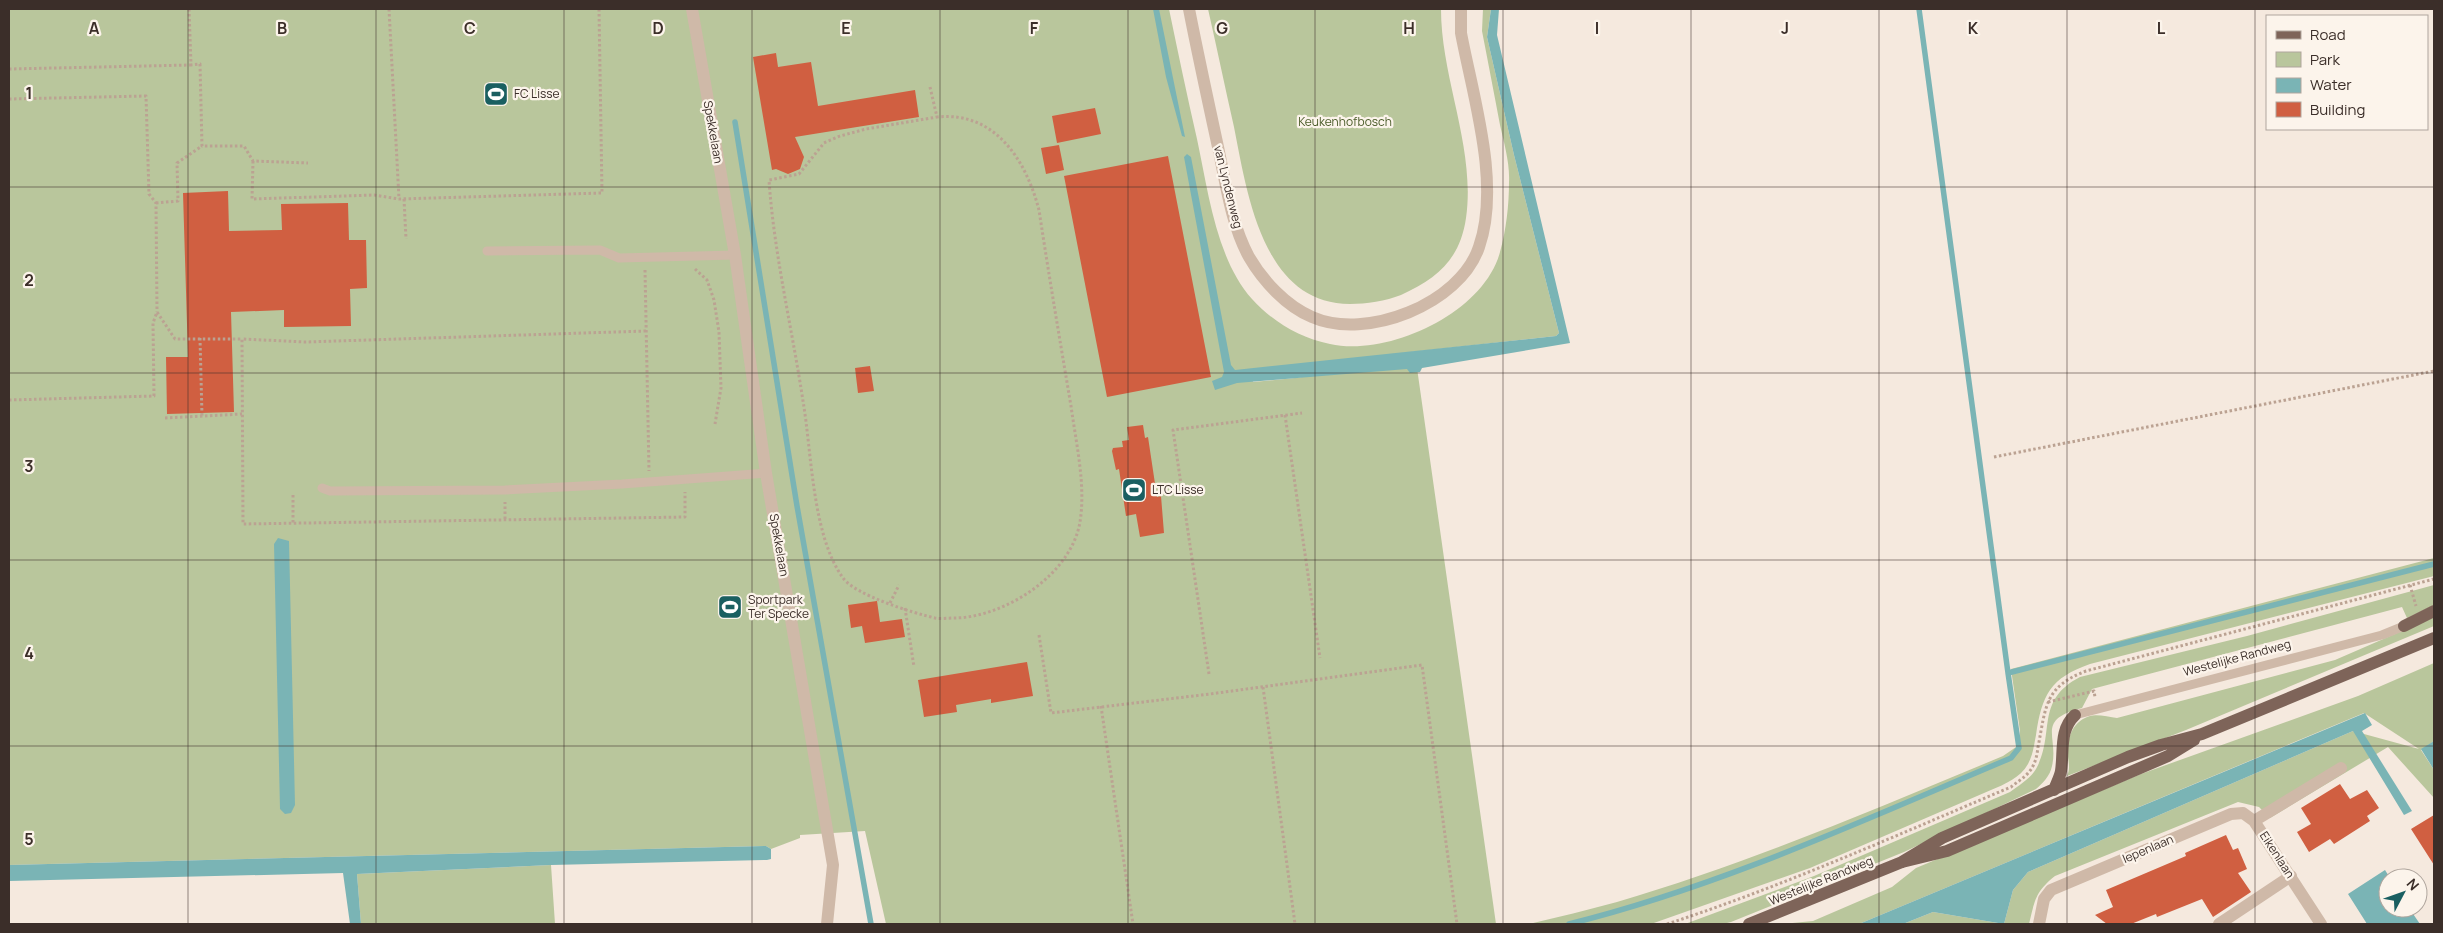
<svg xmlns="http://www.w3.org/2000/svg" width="2443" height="933" font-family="Manrope,sans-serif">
  <rect width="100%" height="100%" fill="#f5e9de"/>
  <path fill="#b9c69c" d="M9,9H1169C1178,52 1187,96 1197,139C1208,190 1216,259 1252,299C1273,322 1300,338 1330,344C1388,357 1484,313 1500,252C1506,230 1509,206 1509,182C1510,163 1504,143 1500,125C1494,93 1488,62 1482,31L1483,9H1491L1487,37L1514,155L1559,333L1556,336L1250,370L1253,382L1295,378L1416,361L1496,924H886L865,831L800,835V838L771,849L766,846L9,865Z
    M1208,9H1441C1441,79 1476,148 1466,218C1460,259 1438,278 1401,295C1386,301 1366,304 1350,304C1262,304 1247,192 1234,127C1225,88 1217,48 1208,9Z
    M2434,558V576L2090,664C2050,678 2042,695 2036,735C2034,745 2033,755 2028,764C2020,778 2005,784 1991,790L1810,868L1651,924H1529C1558,917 1588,910 1617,902C1749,863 1876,809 2003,756L2019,745L2020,731L2011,669Z
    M2434,585V605L2407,618L2402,607L2092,689L2082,708C2035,720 2059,736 2052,766C2050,776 2043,783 2036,789L1904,852L1731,922L1723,924H1685L1814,876L2010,792C2019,785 2030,779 2036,769C2056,733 2034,701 2080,677L2247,636Z
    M2434,617V626L2186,730L2067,776C2070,769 2069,765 2068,757C2066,740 2072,721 2090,716C2097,714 2109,717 2117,718L2335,660Z
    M2434,663V741L2421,750L2434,770V798L2388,747L2270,818L2259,807L2238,802L2055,876C2035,892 2035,900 2029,924H2004L2013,890L2028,872L2353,731L2419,749L2364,713L1859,924H1782L1813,921L1892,887L1916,868L2141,774L2358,696Z
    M551,865L555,924H361L357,874Z
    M1933,912L2004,924H1903Z"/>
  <path fill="#7ab4b5" d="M1153,9H1159L1185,137L1182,136L1166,77Z
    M1491,9H1499L1497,35L1570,343L1422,368L1420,372L1410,373L1407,369L1237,383L1215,390L1212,381L1222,377L1224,372L1184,157L1187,154L1191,157L1231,365L1235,370L1556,336L1559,333L1514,155L1487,37Z
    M278,538L289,541L295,805L291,813L285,814L280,809L274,544Z
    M2365,713L2372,725L2362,731L2412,811L2404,815L2353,731L2028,872L2013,890L2004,924L1933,912L1903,924H1859Z
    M2434,741V770L2421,749Z
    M766,846L771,849V859L767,860L551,865L357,874L361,924H350L343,873L9,881V865Z
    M2385,870L2390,878H2388V908H2409L2420,924H2367L2348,894Z"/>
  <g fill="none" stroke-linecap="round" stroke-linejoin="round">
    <path stroke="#7ab4b5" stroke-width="5.5" d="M1919,9L2008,673L2434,564
      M735,122L797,506L871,924
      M1569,924C1722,886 1866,819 2011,758L2019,748L2008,673"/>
  </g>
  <path fill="#d05f41" d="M776,53L778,67L811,62L818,106L915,90L919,117L795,137L804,157L800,169L788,174L776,169L772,170L753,57Z
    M1095,108L1101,134L1057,143L1052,116Z
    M1059,145L1064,170L1046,174L1041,148Z
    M1168,156L1211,377L1107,397L1064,176Z
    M228,191L229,231L282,230L281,204L348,203L349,240H366L367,288L350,289L351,326L284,327V310L231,312L234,412L167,414L166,357H188L183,193Z
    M870,366L874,391L858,393L855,368Z
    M1143,425L1145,438L1148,437L1157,497L1161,496L1164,533L1140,537L1136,514L1126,516L1119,469L1116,470L1112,451L1113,448L1123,447L1122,441L1129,440L1127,427Z
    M877,601L880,622L902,619L905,637L865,643L862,626L851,628L848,605Z
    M1027,662L1033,696L991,703V699L956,705L957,712L924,717L918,680Z
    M2340,784L2350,799L2367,790L2379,808L2367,816L2370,821L2334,844L2330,839L2309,852L2297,832L2311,824L2301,808Z
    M2434,815V865L2411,829Z
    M2226,835L2233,850L2238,848L2247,869L2238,873L2251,892L2213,917L2202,899L2157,917L2156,914L2131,924H2107L2095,915L2113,907L2106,890L2186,856L2185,853Z"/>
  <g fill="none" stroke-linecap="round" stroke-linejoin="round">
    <path stroke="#bba292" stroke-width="3" stroke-dasharray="2.5 2.5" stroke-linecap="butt" d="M189,9L191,65L200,64L202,146H244L253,161L308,163
      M389,9L399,199
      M9,69L191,65
      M930,87L937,117C995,111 1026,160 1039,210C1049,276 1060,341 1071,406C1076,443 1086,485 1080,522C1071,575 1005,617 955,618C948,618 941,619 935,618C913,613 855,595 843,578C812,535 812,454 803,401C792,328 774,254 769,180L799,174L824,143L840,136L866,129L937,117
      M9,99L146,96L149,194L156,203L157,312
      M253,161L252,199L374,195L399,199L602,193L599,9
      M404,199L406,239
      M156,203L178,201L177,163L202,146
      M695,269L707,280L714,300L719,332L721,388L715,424
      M645,270L649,471
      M646,331L306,342L242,339L243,524L685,517V492
      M200,338L202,416
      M9,400L154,396L153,323L157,312L175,339H242
      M1285,415L1320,658
      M165,418L242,414
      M1994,457L2434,371
      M293,495V523
      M505,519V502
      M2410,585L2416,606
      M890,603L899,585
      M905,608L914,667
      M1039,635L1051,713L1210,694L1422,665L1457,924
      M1209,674L1173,430L1302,413
      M1263,687L1295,924
      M2048,702L2094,691L2095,697
      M1101,706L1133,924
      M1667,924C1784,886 1897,835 2011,787C2017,782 2024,778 2029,772C2035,765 2037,756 2038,747C2046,707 2044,687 2086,671L2434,579"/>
    <path stroke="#cfb9a8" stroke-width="9" d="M487,251L600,250L619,258L735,255
      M322,488L330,491L505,490L622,484L766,473
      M2075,715L2382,635L2404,626"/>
    <path stroke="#cfb9a8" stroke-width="12" d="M692,9L735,255L766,473L833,865L827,924
      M2254,821L2341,768
      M2039,924L2044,899L2051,890L2231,814L2243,813L2254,821L2321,924
      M2219,924L2291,876"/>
    <path stroke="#cfb9a8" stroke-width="12" d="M1189,9C1198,55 1208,101 1218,147C1226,184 1231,224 1249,257C1263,281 1286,306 1312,317C1366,341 1460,304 1479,247C1501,184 1473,97 1461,33V9"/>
    <path stroke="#7e6459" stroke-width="12" d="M2404,626L2434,611
      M2054,790C2056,784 2060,777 2061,771C2064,751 2059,730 2075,715
      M1902,862L1942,838L2128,757L2161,745L2202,734L2434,638
      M1749,924L1902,862L1947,851L2168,756L2194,740"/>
  </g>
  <path fill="none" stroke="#3b2e29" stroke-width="1" stroke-opacity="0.55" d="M188,9V924M376,9V924M564,9V924M752,9V924M940,9V924M1128,9V924M1315,9V924M1503,9V924M1691,9V924M1879,9V924M2067,9V924M2255,9V924M9,187H2434M9,373H2434M9,560H2434M9,746H2434"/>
  <defs>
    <symbol id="stadium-square" viewBox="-11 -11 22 22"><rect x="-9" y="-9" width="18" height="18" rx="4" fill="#1a5f61" stroke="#fcf4eb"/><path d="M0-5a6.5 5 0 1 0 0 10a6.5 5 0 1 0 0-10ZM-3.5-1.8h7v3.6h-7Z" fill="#fff"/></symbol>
  </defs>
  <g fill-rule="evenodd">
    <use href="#stadium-square" x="482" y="80" width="28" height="28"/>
    <use href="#stadium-square" x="1120" y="476" width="28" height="28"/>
    <use href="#stadium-square" x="716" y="593" width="28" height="28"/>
  </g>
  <g text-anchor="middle" stroke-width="4.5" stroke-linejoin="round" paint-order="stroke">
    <g font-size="12" fill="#3b2e29" stroke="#fcf4eb" text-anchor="start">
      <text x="514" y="98">FC Lisse</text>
      <text x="1152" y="494">LTC Lisse</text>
      <text x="748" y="604">Sportpark<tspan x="748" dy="14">Ter Specke</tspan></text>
    </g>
    <g font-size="12" fill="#4b5c2a" stroke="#fcf4eb">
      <text x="1345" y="126">Keukenhofbosch</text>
    </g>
    <g font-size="12" fill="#3b2e29" stroke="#fcf4eb">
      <text transform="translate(713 132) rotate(80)" y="4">Spekkelaan</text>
      <text transform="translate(1228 187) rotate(76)" y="4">van Lyndenweg</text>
      <text transform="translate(779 545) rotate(80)" y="4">Spekkelaan</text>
      <text transform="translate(2237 658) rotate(-15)" y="4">Westelijke Randweg</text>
      <text transform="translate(2148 849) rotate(-23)" y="4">Iepenlaan</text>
      <text transform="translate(2277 855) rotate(57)" y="4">Eikenlaan</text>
      <text transform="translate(1821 881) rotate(-22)" y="4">Westelijke Randweg</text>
    </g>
  </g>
  <g font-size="16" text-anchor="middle" font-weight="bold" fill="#3b2e29" stroke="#fcf4eb" stroke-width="4.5" stroke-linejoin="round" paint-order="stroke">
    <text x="94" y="34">A</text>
    <text x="282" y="34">B</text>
    <text x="470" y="34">C</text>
    <text x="658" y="34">D</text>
    <text x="846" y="34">E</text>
    <text x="1034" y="34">F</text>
    <text x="1222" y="34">G</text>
    <text x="1409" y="34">H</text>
    <text x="1597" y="34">I</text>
    <text x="1785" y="34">J</text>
    <text x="1973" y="34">K</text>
    <text x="2161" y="34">L</text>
    <text x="29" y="99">1</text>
    <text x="29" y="286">2</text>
    <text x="29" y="472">3</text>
    <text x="29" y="659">4</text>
    <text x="29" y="845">5</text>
  </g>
  <rect width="2443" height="933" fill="none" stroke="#3b2e29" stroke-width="20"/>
  <rect x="2266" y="15" width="162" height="115" fill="#fcf4eb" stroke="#afa59d"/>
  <rect x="2276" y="31" width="25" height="8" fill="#7e6459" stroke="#afa59d"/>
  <text x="2310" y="40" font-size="15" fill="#3b2e29">Road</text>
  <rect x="2276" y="52" width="25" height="15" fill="#b9c69c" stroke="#afa59d"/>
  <text x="2310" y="65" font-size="15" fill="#3b2e29">Park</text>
  <rect x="2276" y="78" width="25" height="15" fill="#7ab4b5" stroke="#afa59d"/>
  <text x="2310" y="90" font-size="15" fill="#3b2e29">Water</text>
  <rect x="2276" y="102" width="25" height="15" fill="#d05f41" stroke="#afa59d"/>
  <text x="2310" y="115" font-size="15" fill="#3b2e29">Building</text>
  <g transform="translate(2403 893) rotate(49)"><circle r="24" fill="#fcf4eb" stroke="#afa59d"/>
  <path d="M0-4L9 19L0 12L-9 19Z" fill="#1a5f61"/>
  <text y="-8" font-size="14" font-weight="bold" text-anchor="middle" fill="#3b2e29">N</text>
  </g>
</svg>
